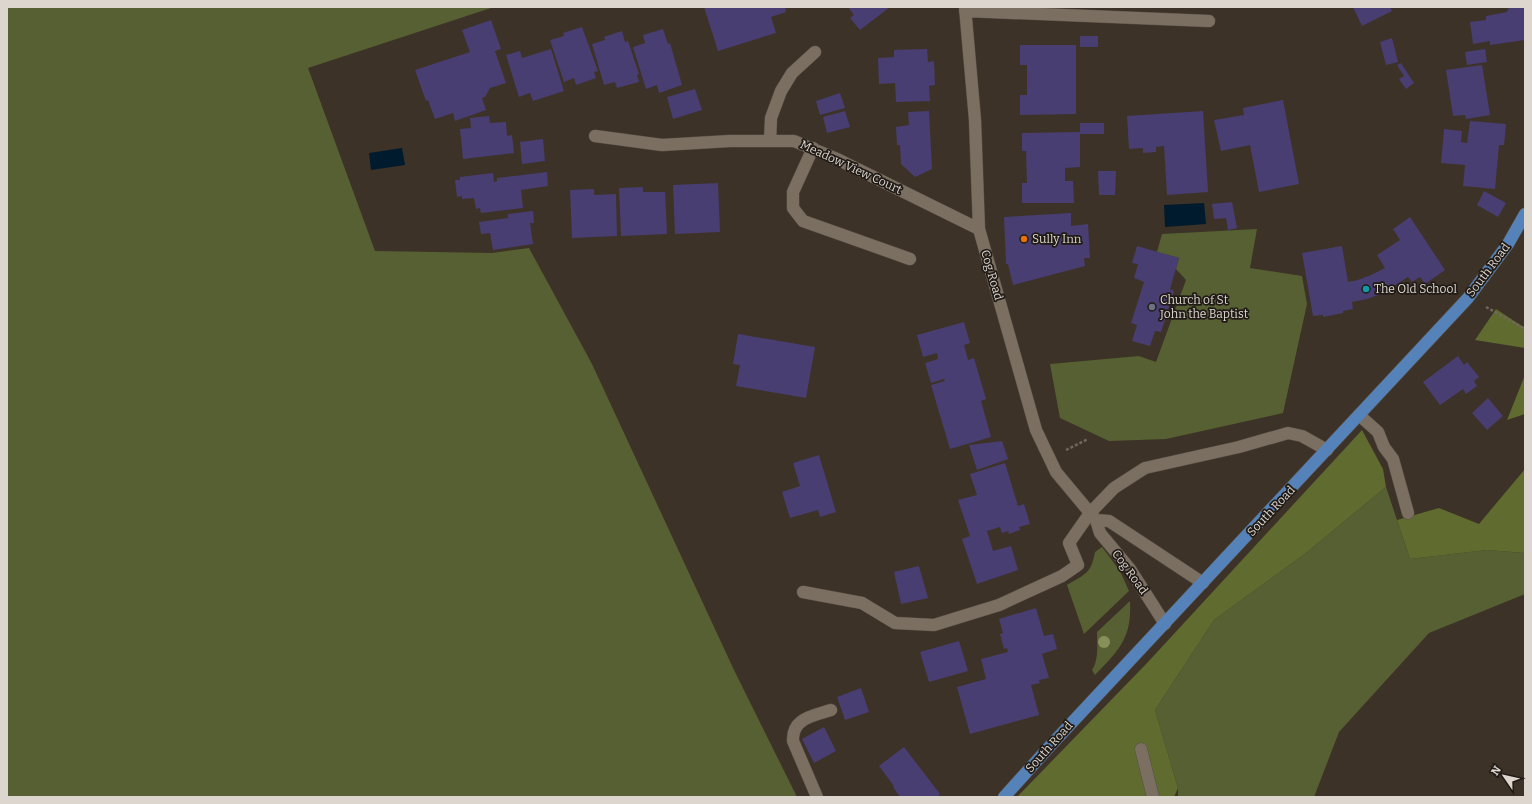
<svg xmlns="http://www.w3.org/2000/svg" width="1532" height="804" font-family="Bitter,serif">
  <rect width="100%" height="100%" fill="#3d3227"/>
  <path fill="#566032" d="M7,7H494L308,68L375,251L492,253L529,248L592,364L734,670L797,797H7Z
    M1257,229L1250,268L1302,276L1307,304L1283,413L1166,439L1109,441L1060,418L1050,364L1139,356L1156,362L1186,280L1176,269L1179,258L1157,252L1162,234Z
    M1386,487L1410,559L1487,550L1525,553V594L1429,633L1339,732L1314,797H1178V788L1155,710L1214,620L1306,553Z
    M1102,547L1120,571L1129,591L1084,634L1067,585C1085,574 1091,574 1095,552Z
    M1130,601C1132,638 1119,650 1095,675L1092,670C1099,659 1097,645 1097,632Z"/>
  <path fill="#5f6b2f" d="M1496,309L1525,328V348L1475,340Z
    M1525,375V414L1507,420Z
    M1362,430L1383,469L1386,487L1306,553L1214,620L1155,710L1178,788L1174,797H1017L1148,662Z
    M1525,469V553L1487,550L1410,559L1397,520L1439,508L1479,524Z"/>
  <path fill="#001b2d" d="M402,148L405,165L371,170L369,153Z
    M1204,203L1206,224L1165,227L1164,205Z"/>
  <path fill="#483e72" d="M704,7H785L786,12L771,17L776,33L718,51Z
    M848,7H890L860,30L850,18L854,15Z
    M1353,7H1390L1392,11L1362,26Z
    M1509,7H1525V40L1490,45V41L1473,44L1470,22L1486,20V16L1507,12Z
    M491,20L501,49L495,51L506,83L490,88L485,97L482,98L486,110L455,121L453,113L435,119L428,100L426,101L415,70L470,52L462,30Z
    M582,27L598,71L594,72L596,78L576,85L574,78L564,82L550,40L564,36L563,33Z
    M663,29L668,44L670,43L682,85L659,93L657,85L646,89L633,47L645,43L643,35Z
    M622,31L625,42L628,41L639,74L637,75L639,82L617,88L615,82L604,85L592,44L605,40L604,37Z
    M1080,36H1098V47H1080Z
    M1392,38L1398,62L1386,65L1380,42Z
    M1020,45H1076V114L1020,115V95H1027V65H1020Z
    M551,49L564,91L533,101L530,93L519,97L506,55L520,51L522,58Z
    M927,49L928,62L934,61L935,85L929,86L930,101L896,102L895,83L879,84L878,58L894,57V50Z
    M1485,49L1487,62L1467,65L1465,52Z
    M1401,63L1414,83L1406,89L1399,79L1404,76L1397,65Z
    M1482,65L1490,115L1466,119L1465,115L1453,116L1446,70Z
    M695,89L702,110L673,119L667,97Z
    M840,93L845,108L820,115L816,101Z
    M1283,100L1299,184L1259,192L1250,145L1221,151L1214,120L1244,115L1243,108Z
    M845,111L850,127L827,133L823,117Z
    M929,111L932,169L915,177L901,164L900,145H897L896,127L909,125L908,112Z
    M1203,111L1208,192L1167,195L1164,146L1156,147V152L1143,153V148L1129,149L1127,116Z
    M489,116L490,123L506,122L507,136L512,135L514,153L463,159L460,129L471,128L470,118Z
    M1470,121L1506,124L1504,145H1499L1495,189L1463,186L1465,165L1441,163L1444,129L1462,131L1461,142L1467,143Z
    M1080,123H1104V134H1080V167L1065,168V181H1073L1074,203H1022V183H1027L1026,151H1022V133L1080,132Z
    M543,139L545,161L522,164L520,142Z
    M1098,171H1116L1115,195H1099Z
    M547,172L548,186L521,190L523,208L481,213L480,208L476,209L474,198L462,199V196L457,197L455,180H460V177L493,173L494,182L497,181V178Z
    M718,183L720,232L675,234L673,185Z
    M643,187V192H665L667,234L621,236L619,188Z
    M594,189V195L616,194L617,236L572,238L570,190Z
    M1484,191L1506,203L1498,217L1477,205Z
    M1232,202L1237,228L1228,230L1226,218L1214,219L1212,204Z
    M533,211L534,223H530L533,244L493,250L490,233L481,234L479,222L508,218V214Z
    M1071,213V226L1088,224L1090,258H1084L1085,266L1013,285L1008,264H1006L1004,217Z
    M1410,217L1445,270L1425,284L1420,277L1412,282L1408,277L1381,294L1367,299L1352,302L1353,309L1343,311V313L1323,317V315L1313,316L1302,253L1342,246L1348,282L1358,280L1371,275L1385,268L1377,255L1400,240L1393,229Z
    M1137,246L1179,258L1170,289L1174,291L1161,332L1155,331L1150,346L1132,341L1137,325L1131,323L1144,282L1134,278L1138,264L1132,263Z
    M964,322L970,343L964,345L968,360L974,358L986,399L981,401L991,437L950,449L931,385L945,381L944,379L931,383L925,363L938,359L937,353L923,357L917,335Z
    M738,334L815,347L806,398L736,386L740,365L733,364Z
    M1458,356L1464,365L1467,362L1479,377L1474,381L1477,386L1466,394L1463,389L1440,405L1423,382Z
    M1488,398L1503,416L1487,430L1472,413Z
    M1002,441L1008,459L977,470L969,445Z
    M819,455L836,512L820,517L818,510L790,518L782,492L800,486L793,463Z
    M1005,463L1018,506L1024,504L1030,524L1019,527L1020,530L1009,534L1008,531L1002,533L1000,527L987,531L993,551L1011,546L1018,570L977,584L962,539L970,536L958,500L977,495L970,474Z
    M919,566L928,598L901,604L894,572Z
    M1036,608L1044,636L1053,634L1057,649L1042,654L1049,678L1039,680L1040,683L1031,685L1039,715L970,734L957,687L986,679L981,659L1008,652L1007,648L1004,649L1000,634L1003,633L999,619Z
    M959,641L968,671L929,682L920,652Z
    M861,688L869,712L845,720L837,697Z
    M824,727L836,751L814,763L802,739Z
    M904,747L940,794L937,797H900L893,787L894,786L879,766Z"/>
  <g fill="none" stroke-linecap="round" stroke-linejoin="round">
    <defs>
      <path id="minor" d="M965,7L975,120L979,229L1036,430L1056,472L1096,520L1100,533L1130,569L1165,624
        M965,11L1209,21
        M595,136L662,145L730,141H794L837,159L979,229
        M770,141L771,118L781,91L792,73L815,52
        M813,148L793,192V208L803,221L910,259
        M1359,415L1378,432L1384,447L1393,459L1408,513
        M1096,520L1109,521L1203,583
        M803,592L862,603L895,623L934,625L999,605L1062,576L1078,565L1069,543L1090,513L1114,488L1145,468L1239,447L1288,433L1302,436L1327,450
        M1141,749L1153,797
        M817,797L793,741C792,718 813,716 831,710"/>
      <path id="major" d="M1004,797L1051,745L1468,298L1508,244L1525,214"/>
    </defs>
    <use href="#minor" stroke="#584f45" stroke-width="13"/>
    <use href="#major" stroke="#584f45" stroke-width="13"/>
    <path stroke="#71675d" stroke-width="2.5" stroke-dasharray="3 2" stroke-linecap="butt" d="M1486,307L1525,329
      M1066,450L1088,439"/>
    <use href="#minor" stroke="#7b6f62" stroke-width="12"/>
    <use href="#major" stroke="#5582b8" stroke-width="12"/>
  </g>
  <circle fill="#898f59" cx="1104" cy="642" r="6"/>
  <circle fill="#e8710a" stroke="#201b16" stroke-width="1.5" cx="1024" cy="239" r="4"/>
  <circle fill="#0f9aa8" stroke="#201b16" stroke-width="1.5" cx="1366" cy="289" r="4"/>
  <circle fill="#6b7280" stroke="#201b16" stroke-width="1.5" cx="1152" cy="307" r="4"/>
  <g text-anchor="middle" stroke-width="3.5" stroke-linejoin="round" paint-order="stroke">
    <g font-size="12" fill="#ddd6cf" stroke="#201b16">
      <text transform="translate(851 167) rotate(25)" y="4">Meadow View Court</text>
      <text transform="translate(1488 270) rotate(-53)" y="4">South Road</text>
      <text transform="translate(992 275) rotate(74)" y="4">Cog Road</text>
      <text transform="translate(1271 511) rotate(-47)" y="4">South Road</text>
      <text transform="translate(1130 572) rotate(54)" y="4">Cog Road</text>
      <text transform="translate(1049 747) rotate(-48)" y="4">South Road</text>
    </g>
    <g font-size="12" fill="#ddd6cf" stroke="#201b16" text-anchor="start">
      <text x="1032" y="243">Sully Inn</text>
      <text x="1374" y="293">The Old School</text>
      <text x="1160" y="304">Church of St<tspan x="1160" dy="14">John the Baptist</tspan></text>
    </g>
  </g>
  <rect width="1532" height="804" fill="none" stroke="#ddd6cf" stroke-width="16"/>
  <g transform="translate(1504 776) rotate(304)" stroke="#201b16" stroke-width="3" paint-order="stroke">
  <path d="M0-3L7 15L0 10L-7 15Z" fill="#ddd6cf"/>
  <text y="-6" font-size="11" font-weight="bold" text-anchor="middle" fill="#ddd6cf">N</text>
  </g>
</svg>
